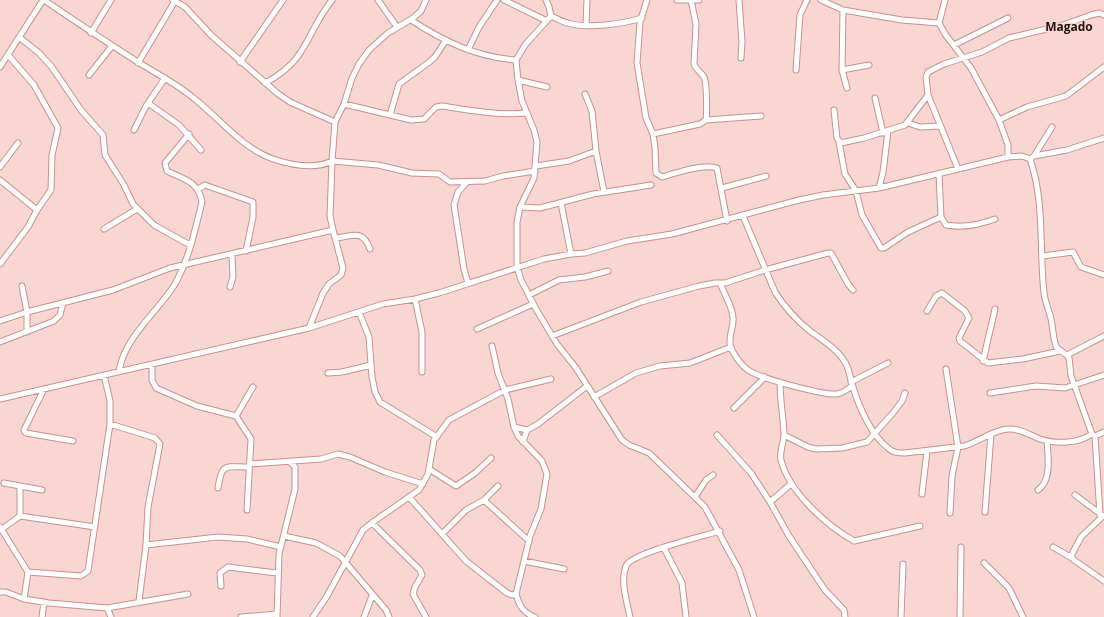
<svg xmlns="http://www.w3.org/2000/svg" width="1104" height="617" font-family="'Open Sans',sans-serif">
  <rect width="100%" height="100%" fill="#fad6d3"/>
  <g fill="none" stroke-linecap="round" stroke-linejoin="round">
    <defs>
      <path id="minor" d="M44,0C75,21 106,42 138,62C157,74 179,85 196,100C221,120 242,148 273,159C291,165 314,170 332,161L335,122L344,104L352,78L359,64L369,50L388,33L413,18L421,11L426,0
        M173,0L185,7L211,35L277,93L290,102L335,122
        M378,0L397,27
        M504,0L547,21
        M546,0L549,7L551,16L525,45L516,60L518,80L522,101L534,130L537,142L534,178L520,207L517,222V267L521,280L536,309L557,344L576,368L622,440L629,445L649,453L705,507L739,570L754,617
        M647,0L640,22L637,63L646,118L653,134L655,148L656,173L662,177C675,173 705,163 717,168L727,221
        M677,0H699
        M739,0L742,42L741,58
        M821,0L843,10L902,20L939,23
        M945,0L939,23L945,34L971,68L999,120L1008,145V157
        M551,16C556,18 562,22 568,23C588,29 622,24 642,18
        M411,20C443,41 476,57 516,60
        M586,25L587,0
        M91,33L111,0
        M19,37L39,53L51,66L81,110L103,135L105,155L124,185L133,204L154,225L190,245
        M954,45L1008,18
        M468,50L479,27L497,0
        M8,55L34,85L58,128L52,155L51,190L37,210
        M240,62L283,0
        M138,63L175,1
        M0,67L43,0
        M796,70L800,15L807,0
        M842,70L843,10
        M89,75L112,46
        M518,80L547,87
        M265,83C309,60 305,34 332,0
        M847,88L842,70L869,65
        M585,94L592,111L596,151L604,192
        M928,95L958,169
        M875,98L883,133
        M148,103L179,125L201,150
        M344,104L411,120L424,119L436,107L442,106C469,110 498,116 526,113
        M834,110L837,138L841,143L864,138L905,125L928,95L926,77L928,72L944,64L982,52L1009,38L1063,25L1091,15L1099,13L1104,15
        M390,115L399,84L428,63L435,57L446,40
        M706,120L761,116
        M999,120L1027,107L1066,96L1104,67
        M908,123L920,127L940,126
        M134,130L146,106L165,78
        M653,134L700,124L706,120C707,112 707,84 704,77C701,72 696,70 694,64L696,24L691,0
        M839,142L845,174L856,191L862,215L881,248H884L908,232L941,217
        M1034,156L1052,127
        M1030,159L1034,156L1067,150L1104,138
        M536,166L569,161L596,151
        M0,167L18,143
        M939,174L941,217L946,225C963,228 979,225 995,219
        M0,180L37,210L28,227L0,264
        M467,182L458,192L454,205L464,269L468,283
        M722,188L766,176
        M879,188L883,172L888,131
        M198,189L205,185L253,202V217L246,251
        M561,203L571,254
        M520,207L540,208L593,194L651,185
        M743,216L775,292C784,306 796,320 810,331C822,340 838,349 846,364C850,371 850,380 853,387C859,407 871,435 888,448C893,453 899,453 905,453L964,446C979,442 992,430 1008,429C1019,428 1030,435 1040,439C1055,444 1078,444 1092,434
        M104,229L137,209
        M336,238C353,236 363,229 370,249
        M1043,256L1073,252L1081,267L1104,275
        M720,283C724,294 733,307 733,318C734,328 727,338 731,348C735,356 741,365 748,370C759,378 822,395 836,394C843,394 847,389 852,386
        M230,287L233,277L232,255
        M529,295L559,280L585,277L608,271
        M415,299L422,332V372
        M927,311L936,296L942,293L965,311L969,318L959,338L960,341L988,363L1023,359L1060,351
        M359,312L369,337L372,377L375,392L380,402L437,437
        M0,321L27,312L22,286
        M309,328L323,293L329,284L341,275L343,268L333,230
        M477,329L533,304
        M27,332V312L113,290L170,268L333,230L330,216L332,161L378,165L412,173L439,174L450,182L485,181L503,176L535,171
        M552,336L641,302L699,286L715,283H725L765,270L828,253H831L848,284L853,290
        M0,342L54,321L60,315L63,303
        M1067,355L1104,336
        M983,361L995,309
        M152,364V380L156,388L197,406L236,416L251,439L247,510
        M946,369L958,447L952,476L950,513
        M119,371C125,336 157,313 175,284C189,259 195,230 202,202C198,181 185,180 167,171L165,163L189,134
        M328,373L342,372L371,365
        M780,382C780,399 783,416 784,433C784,443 779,451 781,460C789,492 826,525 854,541L920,526
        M851,382L888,363
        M44,389L24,430L26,433L73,441
        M990,393L1036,386L1065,388L1104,375
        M594,397L636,373L660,366L690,363L731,347
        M0,399L309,328L383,304L415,299L439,293L544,259L571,254L585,253L627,241L672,234L799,200L823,195L879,188L1008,157L1022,156L1030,159C1045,202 1039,248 1044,293C1045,302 1049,310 1051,319C1053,328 1053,338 1056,346C1059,352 1066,352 1069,358L1071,376L1092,434L1095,436L1100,515
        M734,408L765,377
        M236,416L253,387
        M110,424L155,438L160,444L148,507L146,545L139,601
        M514,427L527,430
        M717,435L751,473L770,502L789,536L825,590L844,610L845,617
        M784,435L808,447L816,449L842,448L867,442L893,413L902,401L905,393
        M1095,436L1104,432
        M523,442L527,430L538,424L587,386
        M250,464L321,459L338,454L350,457L385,472L423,484
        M429,469L456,486L475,473L491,458
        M4,483L42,490
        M218,488C222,462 225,467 249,467
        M1038,490C1052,481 1048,455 1047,441
        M922,494L927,451
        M1075,495L1102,515
        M409,497L466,561L507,593L512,595L516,594L530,536L541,509L547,474L542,461L518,436L514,427L508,399L498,373L492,346
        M695,497L706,480L713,475
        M484,500L529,541
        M770,502L791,484
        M985,512L991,434
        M20,516L95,527
        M1103,516L1081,537L1071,556L1074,560L1104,581
        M372,523L420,570L422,575L415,587L413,594L426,617
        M0,527L28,572L24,599
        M2,529L20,516V486
        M442,534L466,510L484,500L498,486
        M284,536L316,543L340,556L386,610L389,617
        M146,545L218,537L247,539L281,547
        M1053,547L1072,558
        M664,548L682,583L686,617
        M524,561L564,569
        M984,563L1009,588L1023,617
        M28,572L81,576L88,571L110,424V401L104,375
        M221,586L220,573L228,567L277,573
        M0,592H6L24,599L49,603L107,608L188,594
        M516,594C519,605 523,613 535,617
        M107,608L111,617
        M42,617L44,602
        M241,617L277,614
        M277,617L279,554L295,489V467L290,462
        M313,617L327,596L363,530L373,522L419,490L428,474L434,440L449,420L505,390L551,379
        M364,617L372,596
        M630,617C627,602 620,581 626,566C631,553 704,536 720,531
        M901,617L903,564
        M960,617L961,547"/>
    </defs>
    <use href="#minor" stroke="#c8918c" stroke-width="7"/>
    <use href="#minor" stroke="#fff" stroke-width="5"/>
  </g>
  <g text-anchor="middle" stroke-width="3" stroke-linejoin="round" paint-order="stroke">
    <g font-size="12" font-weight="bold" fill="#251110" stroke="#fad6d3">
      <text x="1069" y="31">Magado</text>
    </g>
  </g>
</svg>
